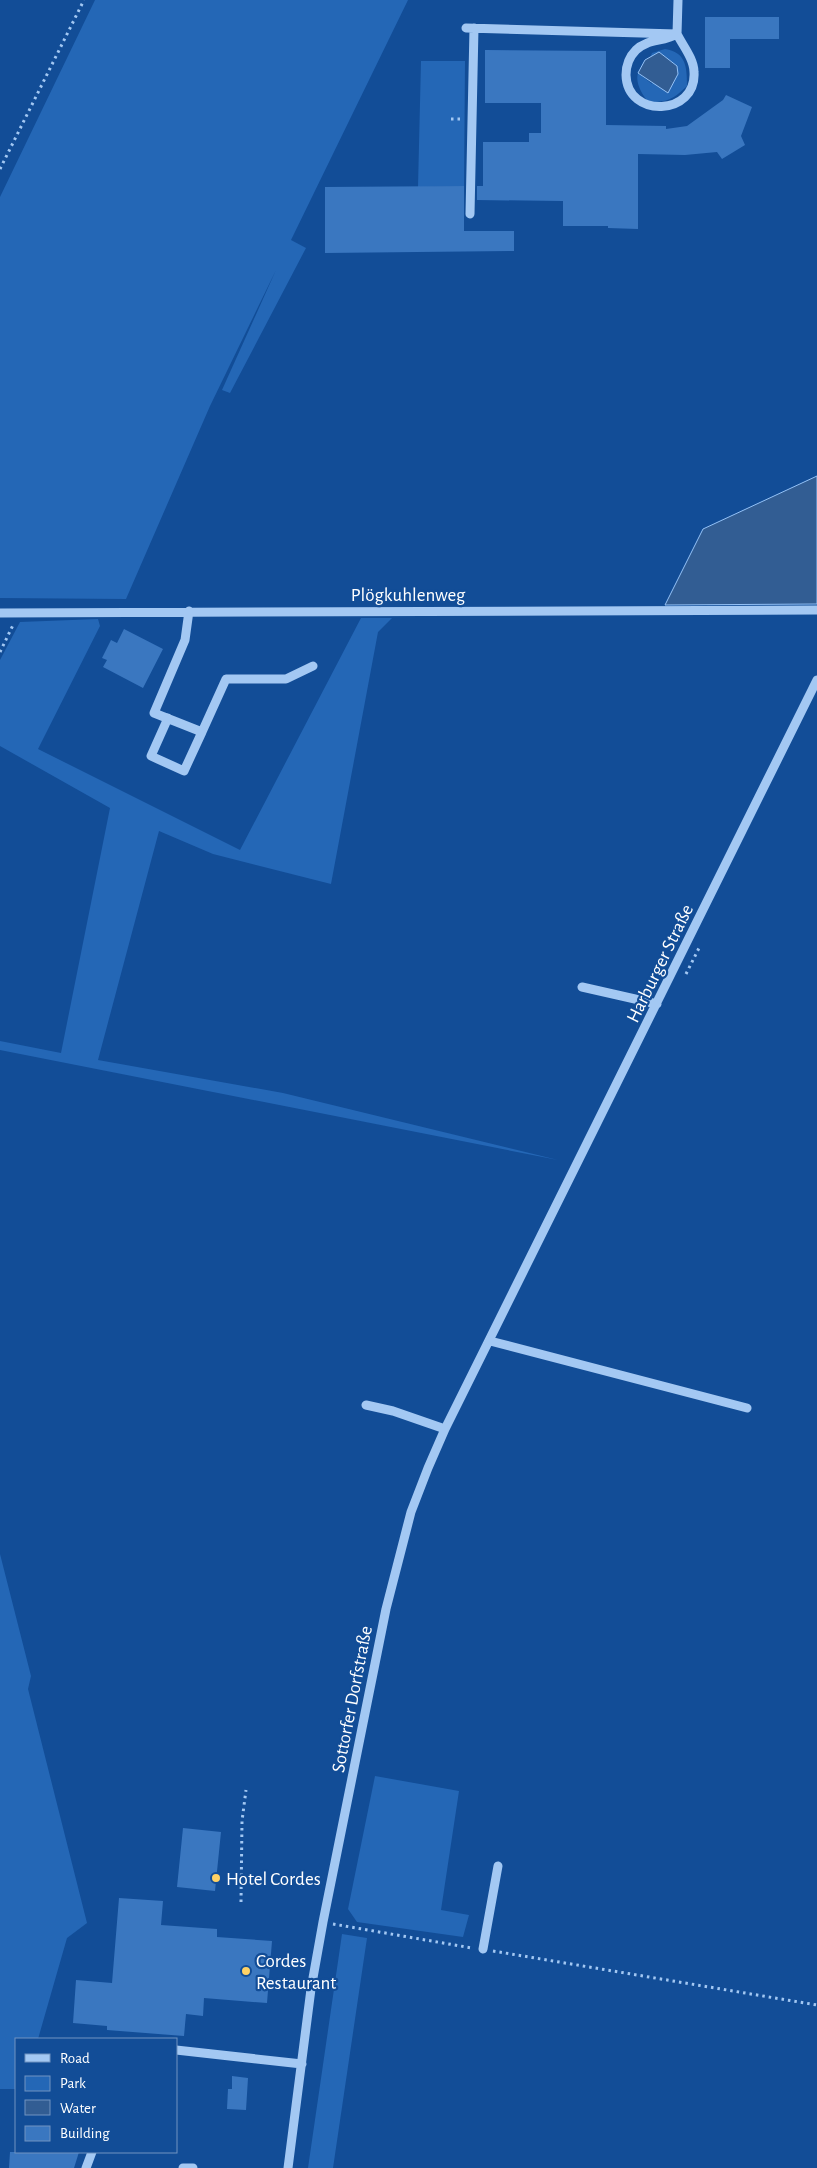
<svg xmlns="http://www.w3.org/2000/svg" width="817" height="2168" font-family="'Alegreya Sans',sans-serif">
  <rect width="100%" height="100%" fill="#124d97"/>
  <path fill="#2467b6" d="M95,0H408L291,240L306,248L230,393L222,390L276,270L210,406L126,599L0,598V197Z
    M665,49C686,52 687,67 687,86C672,100 668,102 648,102C642,94 635,83 638,73L652,84L659,52L650,58L652,53Z
    M421,61H465L464,186L418,187Z
    M361,618H392L378,632L331,884L213,854L159,831L98,1060L283,1093L558,1160L0,1050V1041L61,1053L110,808L0,746V660L20,622L98,619L100,626L38,749L240,850Z
    M0,1554L31,1676L28,1689L87,1923L67,1938L38,2039H16V2089H0Z
    M375,1776L459,1791L441,1910L469,1915L463,1937L357,1922L348,1909Z
    M342,1934L367,1938L333,2168H308Z"/>
  <path fill="#325d93" stroke="#94c2f7" d="M659,52L677,66L678,74L668,93L638,73L645,60Z
    M817,476V604L665,605L703,529Z"/>
  <path fill="#3a77c0" d="M705,17H779V39H730V68H705Z
    M485,50L606,51V125L666,126V129L687,126L723,100L726,95L752,107L741,136L745,145L722,159L717,152L685,155L638,154V229L608,228V226H563V201L477,200V186H483V142H529V133H541V103H485Z
    M464,186V231H514V251L325,253V187Z
    M124,629L163,649L143,688L103,667L107,660L102,658L111,640L117,643Z
    M183,1828L221,1832L215,1891L177,1887Z
    M119,1898L163,1901L161,1925L217,1929V1937L272,1941L267,2003L204,1998L203,2016L186,2014L184,2036L107,2030V2026L73,2023L76,1980L112,1983Z
    M232,2076L248,2078L246,2110L227,2109L228,2089H232Z
    M10,2152H79L74,2168H9Z"/>
  <g fill="none" stroke-linecap="round" stroke-linejoin="round">
    <path stroke="#a3c8f3" stroke-width="3" stroke-dasharray="2.5 4" stroke-linecap="butt" d="M451,119H461
      M0,169L84,0
      M0,652L14,623
      M686,974L699,948
      M241,1902L242,1821L246,1790
      M333,1924L472,1948
      M493,1951L817,2005"/>
    <path stroke="#a3c8f3" stroke-width="9" d="M466,28L677,34L678,0
      M677,34C683,46 694,59 694,72C697,116 627,119 626,75C626,66 629,57 636,50C647,39 663,42 677,34Z
      M470,214L474,28
      M189,611L185,640L154,713L202,732L226,679H286L313,666
      M0,613L817,610
      M168,718L151,756L184,771L202,732
      M582,987L657,1004
      M490,1341L747,1408
      M366,1405L393,1411L445,1429
      M483,1949L498,1866
      M176,2050L302,2064
      M86,2168L92,2152
      M183,2168H193
      M288,2168L311,1989L323,1922L386,1609L411,1512L428,1468L445,1429L817,680"/>
  </g>
  <g fill="#ffd265" stroke="#124d97" stroke-width="2">
    <circle cx="216" cy="1878" r="5"/>
    <circle cx="246" cy="1971" r="5"/>
  </g>
  <g text-anchor="middle" stroke-width="4.5" stroke-linejoin="round" paint-order="stroke">
    <g font-size="19" fill="#fff" stroke="#124d97">
      <text x="408" y="601">Plögkuhlenweg</text>
      <text transform="translate(659 963) rotate(-64)" y="7">Harburger Straße</text>
      <text transform="translate(351 1699) rotate(-79)" y="7">Sottorfer Dorfstraße</text>
    </g>
    <g font-size="19" fill="#fff" stroke="#124d97" text-anchor="start">
      <text x="226" y="1885">Hotel Cordes</text>
      <text x="256" y="1967">Cordes<tspan x="256" dy="22">Restaurant</tspan></text>
    </g>
  </g>
  <rect x="15" y="2038" width="162" height="115" fill="#124d97" stroke="#7194c1"/>
  <rect x="25" y="2054" width="25" height="8" fill="#a3c8f3" stroke="#7194c1"/>
  <text x="60" y="2063" font-size="15" fill="#ffffff">Road</text>
  <rect x="25" y="2076" width="25" height="15" fill="#2467b6" stroke="#7194c1"/>
  <text x="60" y="2088" font-size="15" fill="#ffffff">Park</text>
  <rect x="25" y="2100" width="25" height="15" fill="#325d93" stroke="#7194c1"/>
  <text x="60" y="2113" font-size="15" fill="#ffffff">Water</text>
  <rect x="25" y="2126" width="25" height="15" fill="#3a77c0" stroke="#7194c1"/>
  <text x="60" y="2138" font-size="15" fill="#ffffff">Building</text>
</svg>
